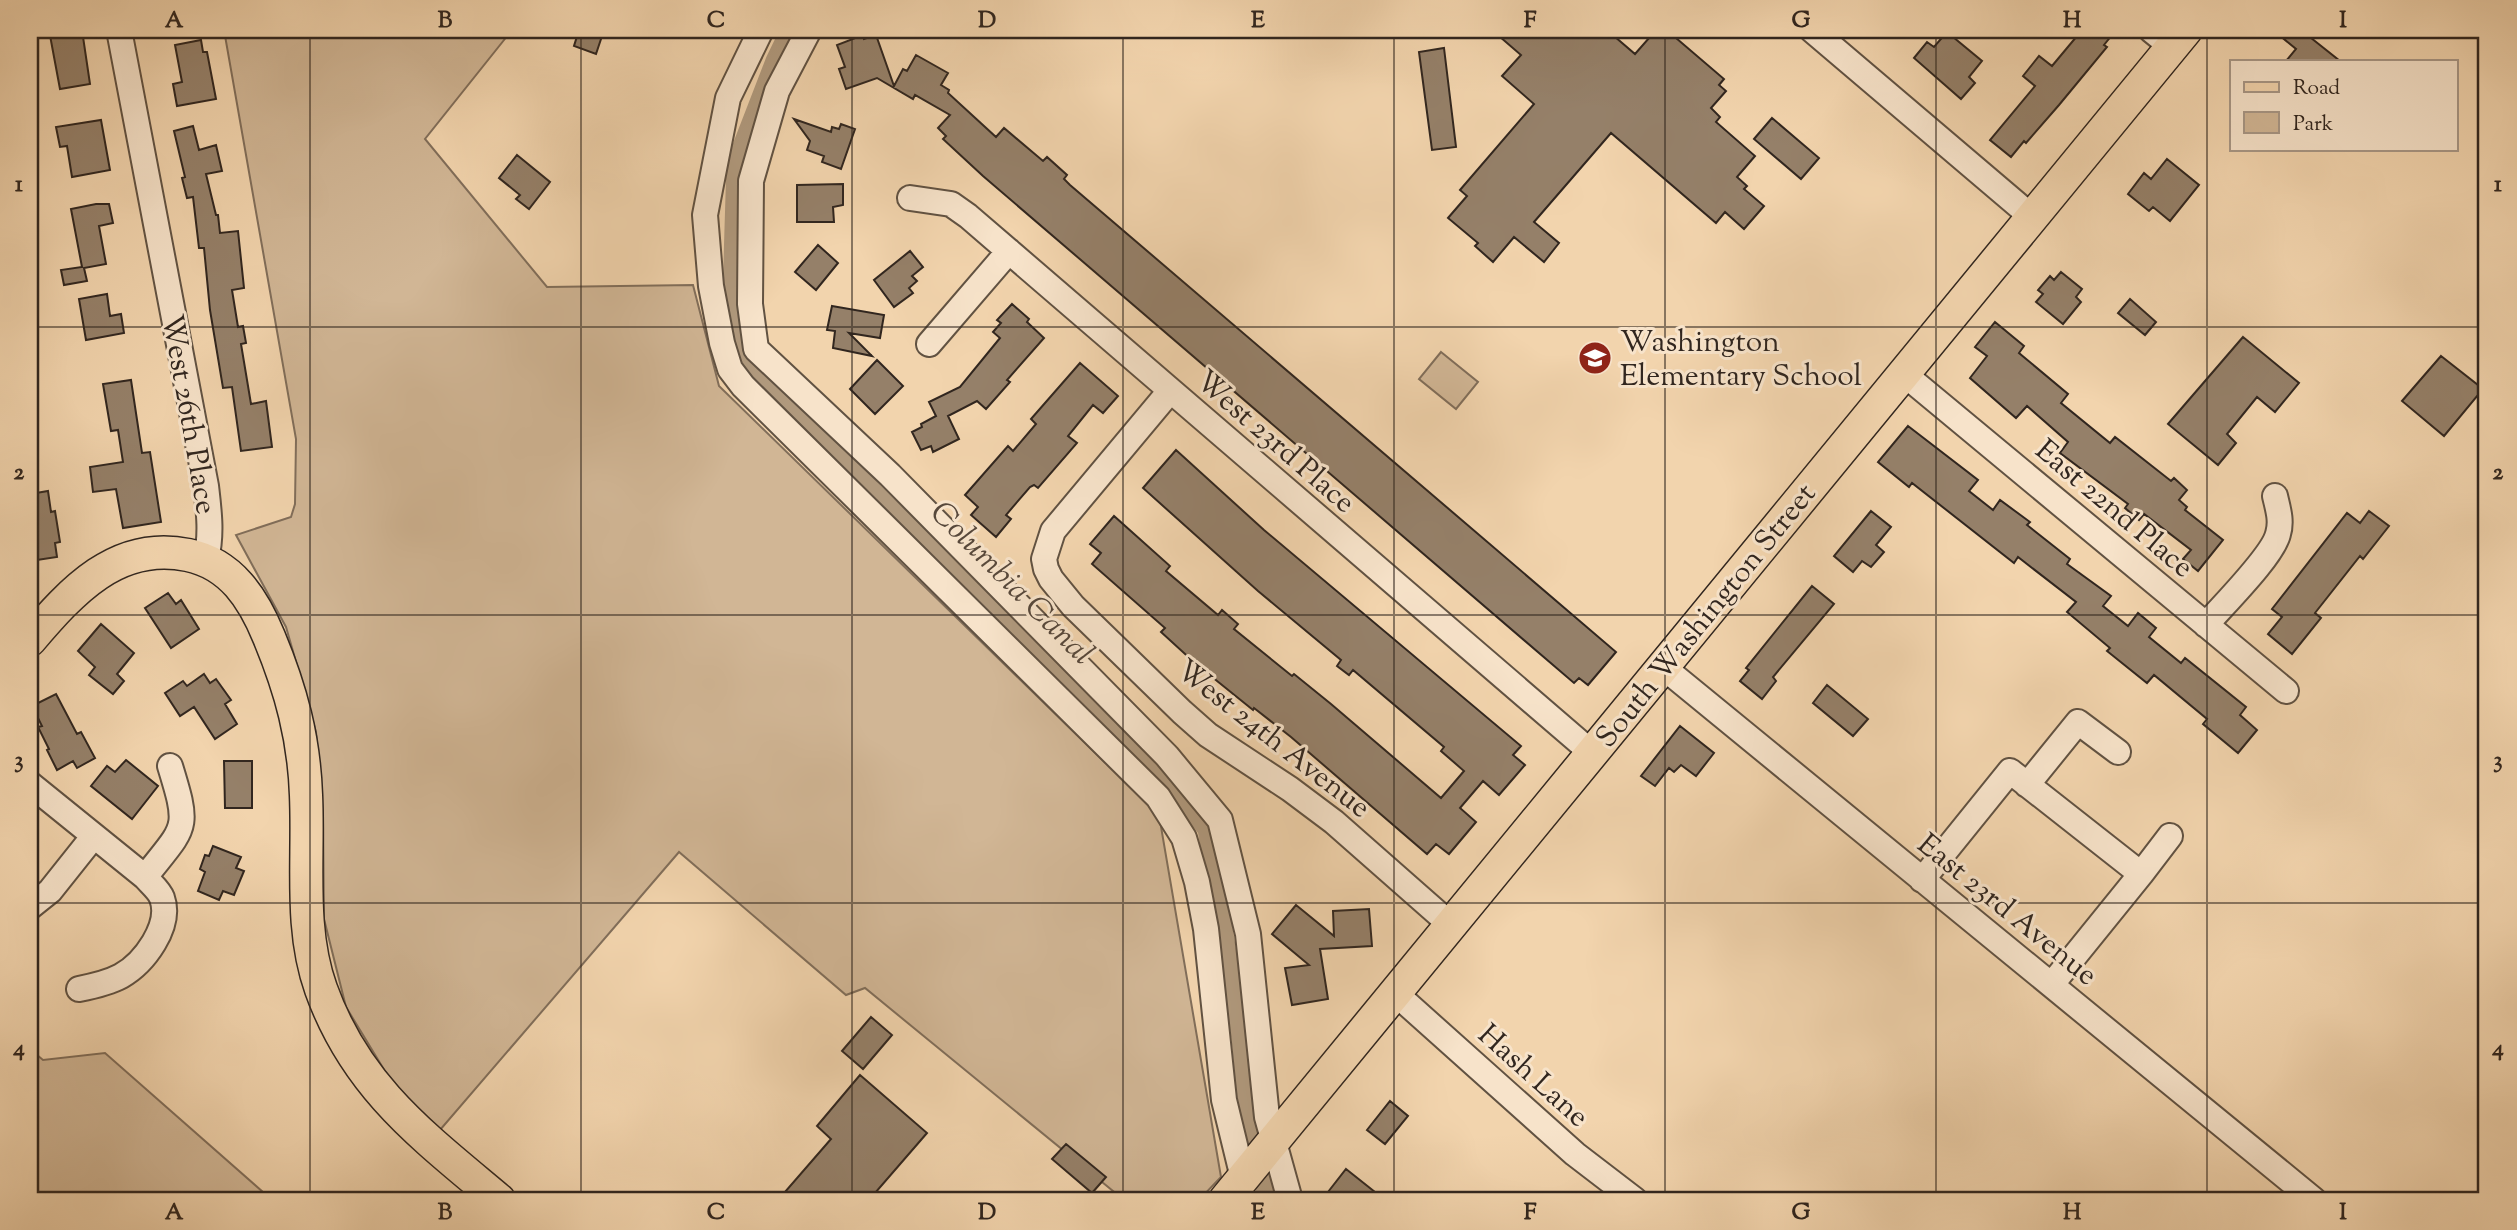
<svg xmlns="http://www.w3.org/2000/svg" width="2517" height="1230" font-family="'Sorts Mill Goudy',serif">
  <rect width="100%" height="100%" fill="#f2d4ad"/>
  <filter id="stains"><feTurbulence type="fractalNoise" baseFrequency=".00286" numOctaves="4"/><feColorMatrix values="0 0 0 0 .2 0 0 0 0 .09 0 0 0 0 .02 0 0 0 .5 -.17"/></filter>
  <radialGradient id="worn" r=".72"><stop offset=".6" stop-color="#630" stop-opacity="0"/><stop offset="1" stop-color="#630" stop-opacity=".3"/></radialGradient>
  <path fill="#d1b695" stroke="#816e5a" stroke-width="2" d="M224,30H512L425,139L547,287L693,285L719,386L1159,815L1221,1177L1199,1200H1124L865,988L846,995L679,852L440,1130L394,1086L346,1007L324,919L323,814L316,732L286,627L236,535L291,517L295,504L296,439Z
    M1441,352L1478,382L1456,409L1419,379Z
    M30,1049L43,1060L105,1053L272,1200H30Z"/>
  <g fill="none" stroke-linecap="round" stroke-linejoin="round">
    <path stroke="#b0997d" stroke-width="19" d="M790,30L775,61L736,162L732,295L737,349L1157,767L1207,829L1241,1039L1249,1129L1268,1200"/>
  </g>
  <path fill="#958069" stroke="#31261f" stroke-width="2" d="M49,30H82L90,84L60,89Z
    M579,30H604L596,54L574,46Z
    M1492,30H1607L1635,54L1656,30L1666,37L1669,32L1724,79L1719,85L1726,91L1711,108L1720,117L1716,122L1755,156L1737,177L1747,186L1744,189L1764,206L1744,229L1725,212L1716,223L1611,133L1534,222L1559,243L1544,262L1514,237L1493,262L1475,246L1478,243L1448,218L1467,196L1460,190L1534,104L1502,76L1521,55Z
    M2082,30H2116L2104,45L2107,47L2059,105L2026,143L2024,141L2011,157L1990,140L2035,86L2023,76L2039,56L2052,66Z
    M2273,30H2301L2340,61H2286L2296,49Z
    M1947,32L1982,61L1969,77L1975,83L1961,99L1914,58L1927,42L1934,47Z
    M863,35L864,39L876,35L894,86L903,69L907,71L916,55L948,73L941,85L949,90L948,93L996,137L1004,128L1043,161L1047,157L1067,175L1064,179L1070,185L1616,652L1588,685L1579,678L1574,683L983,176L943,139L946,136L938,128L950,115L915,95L913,99L877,78L846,89L839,69L845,67L837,45Z
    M201,40L203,52H207L216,99L177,106L173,84L182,82L175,45Z
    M1444,48L1456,147L1432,150L1419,52Z
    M1772,118L1819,158L1801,179L1754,139Z
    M794,119L831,132L832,127L839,129L841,124L855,129L841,169L822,162L824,156L807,150L810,141Z
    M101,120L110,170L72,177L67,146L60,147L56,127Z
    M193,126L199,150L216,145L222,171L206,174L216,215H218L220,233L238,231L244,288L232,290L238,327L243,326L246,343L241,344L251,404L266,401L272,447L241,451L232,387L223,388L210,310L204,248H199L193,197L187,198L182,178L185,177L174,131Z
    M517,155L550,182L529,209L516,199L520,195L499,178Z
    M2167,159L2199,185L2170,221L2153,207L2149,211L2128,194L2144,173L2151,179Z
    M843,184V205L833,207L834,222H797V185Z
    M96,204H109L113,223L99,226L106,264L84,268L87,281L64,285L61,270L82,267L71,209Z
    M818,245L838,263L816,290L795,272Z
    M910,251L923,267L912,276L917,281L909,288L913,293L894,307L874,280Z
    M2061,272L2082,289L2076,297L2081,302L2063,324L2036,302L2043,294L2038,290L2050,276L2054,280Z
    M107,294L110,316L121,314L124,333L86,340L79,299Z
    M2130,299L2156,322L2145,335L2118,313Z
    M1012,304L1029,319L1027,322L1044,338L1007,380L1010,382L986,409L977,401L948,416L959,439L933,452L931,446L921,450L912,432L922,427L921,424L936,416L929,402L960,387L1000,338L993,332L1001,323L997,320Z
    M832,306L884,315L880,338L849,333L872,356L833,348L835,331L827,330Z
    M1995,322L2024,346L2019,353L2068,394L2061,403L2110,443L2115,437L2171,481L2174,478L2187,490L2179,500L2187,507L2185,510L2223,540L2198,571L2183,559L2191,550L2144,514L2139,520L2125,508L2128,504L2060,453L2068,442L2027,406L2016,418L1970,378L1987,356L1975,347Z
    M2243,337L2299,383L2275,412L2257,397L2227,434L2236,443L2218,465L2168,424Z
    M2441,356L2483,389L2444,436L2402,401Z
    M877,360L903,386L875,414L850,389Z
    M1080,363L1118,396L1103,413L1093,405L1068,436L1077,443L1038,488L1034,485L1030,487L1006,515L1011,519L996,537L971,515L978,507L965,495L1008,446L1013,451L1036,424L1031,419Z
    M131,380L142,453L150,452L161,522L123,528L116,489L93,492L90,467L123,462L118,430L111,431L103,384Z
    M1908,426L1978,480L1969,491L1993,510L2000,500L2030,522L2027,525L2070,559L2067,564L2111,596L2103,606L2128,626L2138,613L2156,628L2149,637L2181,663L2185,658L2246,707L2240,715L2257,730L2238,753L2203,724L2207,719L2154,675L2147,683L2107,651L2110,648L2067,612L2076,602L2018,557L2014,563L1912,483L1909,487L1878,462Z
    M1176,450L1264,530L1521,746L1513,755L1525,765L1499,795L1483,781L1460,808L1476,822L1449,854L1436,844L1427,854L1291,737L1254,708L1253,710L1196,664L1161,632L1165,628L1092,564L1101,553L1090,544L1114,516L1170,566L1166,571L1218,615L1222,610L1238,624L1234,629L1292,676L1294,674L1331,704L1441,798L1464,771L1441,751L1444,747L1353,670L1349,675L1337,666L1341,660L1258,591L1143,488Z
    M48,491L51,512L55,511L60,542L55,543L57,557L30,561V494Z
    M1871,511L1891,527L1876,545L1884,552L1871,567L1862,561L1853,572L1834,556Z
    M2369,511L2389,526L2363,559L2360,556L2315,613L2321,618L2292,654L2268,634L2282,617L2272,609L2347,513L2360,523Z
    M1812,586L1834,604L1773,677L1776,681L1762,699L1740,681L1749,670L1746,668Z
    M168,593L176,604L181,600L199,629L171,648L145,608Z
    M101,624L134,653L117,674L124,681L113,694L89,675L95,667L78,651Z
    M204,674L210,683L216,679L231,700L225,704L237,724L215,739L194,707L180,716L165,693L183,681L187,686Z
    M1827,685L1868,719L1853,736L1813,703Z
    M56,694L77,734L81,732L95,758L77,768L73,761L57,770L47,750L49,749L38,727L42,726L32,706Z
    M1680,726L1714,753L1696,776L1681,765L1674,772L1669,768L1655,786L1641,776Z
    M126,760L158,786L132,819L91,786L107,766L115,772Z
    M224,761H252V808H225Z
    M213,846L241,857L236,868L244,871L234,895L223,891L219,900L198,891L205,872L200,869L205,855L209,856Z
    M1296,905L1334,936L1333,911L1369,909L1372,946L1320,949L1328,999L1292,1005L1285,968L1309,965L1272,934Z
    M871,1017L892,1035L863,1069L842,1051Z
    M860,1075L927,1133L869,1200H778L831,1139L817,1126Z
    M1390,1101L1408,1116L1385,1144L1367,1130Z
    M1066,1144L1106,1177L1092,1193L1052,1159Z
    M1346,1169L1385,1200H1338L1328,1192Z"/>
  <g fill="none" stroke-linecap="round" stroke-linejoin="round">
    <defs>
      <path id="minor" d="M119,30L206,486C209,512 212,534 206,559
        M761,30L728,98L705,215L711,286L722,343L730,369L743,386L1158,797L1184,838L1197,882L1206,929L1224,1100L1243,1178
        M809,30L777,91L751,181L750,304L756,349L890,475L1167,756L1220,820L1248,934L1267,1117L1290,1200
        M1812,30L2032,217
        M2151,30L2172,47
        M910,198L951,204L968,216L1592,753
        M929,344L1009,251
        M1904,374L2286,691
        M1170,391L1053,531L1044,559L1046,569L1051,579L1073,606L1182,712L1208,735L1290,789L1334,822L1451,925
        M2206,625C2222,606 2273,556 2278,534C2282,521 2278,509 2275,496
        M1663,667L2314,1200
        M30,784L145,877C151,884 159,890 162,898C172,926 144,963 121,976C108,983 94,986 79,989
        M2027,785L2078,722L2118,752
        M2141,874L2170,836
        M145,877C186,825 190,831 170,766
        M1922,880L2010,771L2141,874L2052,984
        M30,907L50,891L93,837
        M1395,993L1575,1154L1635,1200"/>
      <path id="major" d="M30,640C71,592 117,540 188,555C231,564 253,598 269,637C291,690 304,738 306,795C309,860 299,928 321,989C356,1087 423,1136 499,1200
        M1225,1200L2186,30"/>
    </defs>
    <use href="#minor" stroke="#615242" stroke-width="28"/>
    <use href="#major" stroke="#31261f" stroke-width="35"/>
    <use href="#minor" stroke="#f7e3ca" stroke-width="24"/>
    <use href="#major" stroke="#f2d4ad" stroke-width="32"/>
  </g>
  <path fill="none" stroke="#31261f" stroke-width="2" stroke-opacity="0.55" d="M310,30V1200M581,30V1200M852,30V1200M1123,30V1200M1394,30V1200M1665,30V1200M1936,30V1200M2207,30V1200M30,327H2487M30,615H2487M30,903H2487"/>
  <defs>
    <symbol id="school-disc" viewBox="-11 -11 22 22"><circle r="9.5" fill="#8f2418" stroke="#f7e3ca"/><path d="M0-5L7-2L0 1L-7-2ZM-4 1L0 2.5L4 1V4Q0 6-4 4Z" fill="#fff"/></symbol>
  </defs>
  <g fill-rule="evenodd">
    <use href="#school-disc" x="1576" y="339" width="38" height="38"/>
  </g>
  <g text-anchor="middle" stroke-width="6" stroke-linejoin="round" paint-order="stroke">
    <g font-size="30" fill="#31261f" stroke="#f7e3ca" text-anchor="start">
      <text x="1620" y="351">Washington<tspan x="1620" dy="34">Elementary School</tspan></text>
    </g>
    <g font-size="30" fill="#31261f" stroke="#f7e3ca">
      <text transform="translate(190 414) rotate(80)" y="10">West 26th Place</text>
      <text transform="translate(1276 441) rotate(41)" y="10">West 23rd Place</text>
      <text transform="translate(2115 508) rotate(40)" y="10">East 22nd Place</text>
      <text transform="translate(1705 615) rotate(-51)" y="10">South Washington Street</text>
      <text transform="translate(1274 738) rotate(38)" y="10">West 24th Avenue</text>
      <text transform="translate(2008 909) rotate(39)" y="10">East 23rd Avenue</text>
      <text transform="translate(1534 1075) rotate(42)" y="10">Hash Lane</text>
    </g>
    <g font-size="32" font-style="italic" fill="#57483b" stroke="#f7e3ca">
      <text transform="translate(1013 582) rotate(45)" y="11">Columbia Canal</text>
    </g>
  </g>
  <rect width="2517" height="1230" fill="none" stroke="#f2d4ad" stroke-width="77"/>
  <rect x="2230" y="60" width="228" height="91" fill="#f7e3ca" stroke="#a89786" stroke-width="2"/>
  <rect x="2244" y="82" width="35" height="10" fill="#f2d4ad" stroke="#a89786" stroke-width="2"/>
  <text x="2293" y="94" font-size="21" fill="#31261f">Road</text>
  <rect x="2244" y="112" width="35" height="21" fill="#d1b695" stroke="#a89786" stroke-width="2"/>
  <text x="2293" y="130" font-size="21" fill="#31261f">Park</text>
  <rect x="38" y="38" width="2440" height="1154" fill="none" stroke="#31261f" stroke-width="2.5"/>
  <g font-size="23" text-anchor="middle" font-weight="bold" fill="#31261f">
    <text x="174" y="27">A</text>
    <text x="445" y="27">B</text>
    <text x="716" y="27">C</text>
    <text x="987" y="27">D</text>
    <text x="1258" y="27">E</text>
    <text x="1530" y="27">F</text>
    <text x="1801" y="27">G</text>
    <text x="2072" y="27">H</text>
    <text x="2343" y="27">I</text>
    <text x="19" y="191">1</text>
    <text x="2498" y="191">1</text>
    <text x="19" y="479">2</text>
    <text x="2498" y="479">2</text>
    <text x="19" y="767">3</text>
    <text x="2498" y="767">3</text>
    <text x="19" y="1055">4</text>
    <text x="2498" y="1055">4</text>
    <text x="174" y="1219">A</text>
    <text x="445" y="1219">B</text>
    <text x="716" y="1219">C</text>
    <text x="987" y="1219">D</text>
    <text x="1258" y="1219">E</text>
    <text x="1530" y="1219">F</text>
    <text x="1801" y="1219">G</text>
    <text x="2072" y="1219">H</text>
    <text x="2343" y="1219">I</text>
  </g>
  <rect width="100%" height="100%" filter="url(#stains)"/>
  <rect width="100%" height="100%" fill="url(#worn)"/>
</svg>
